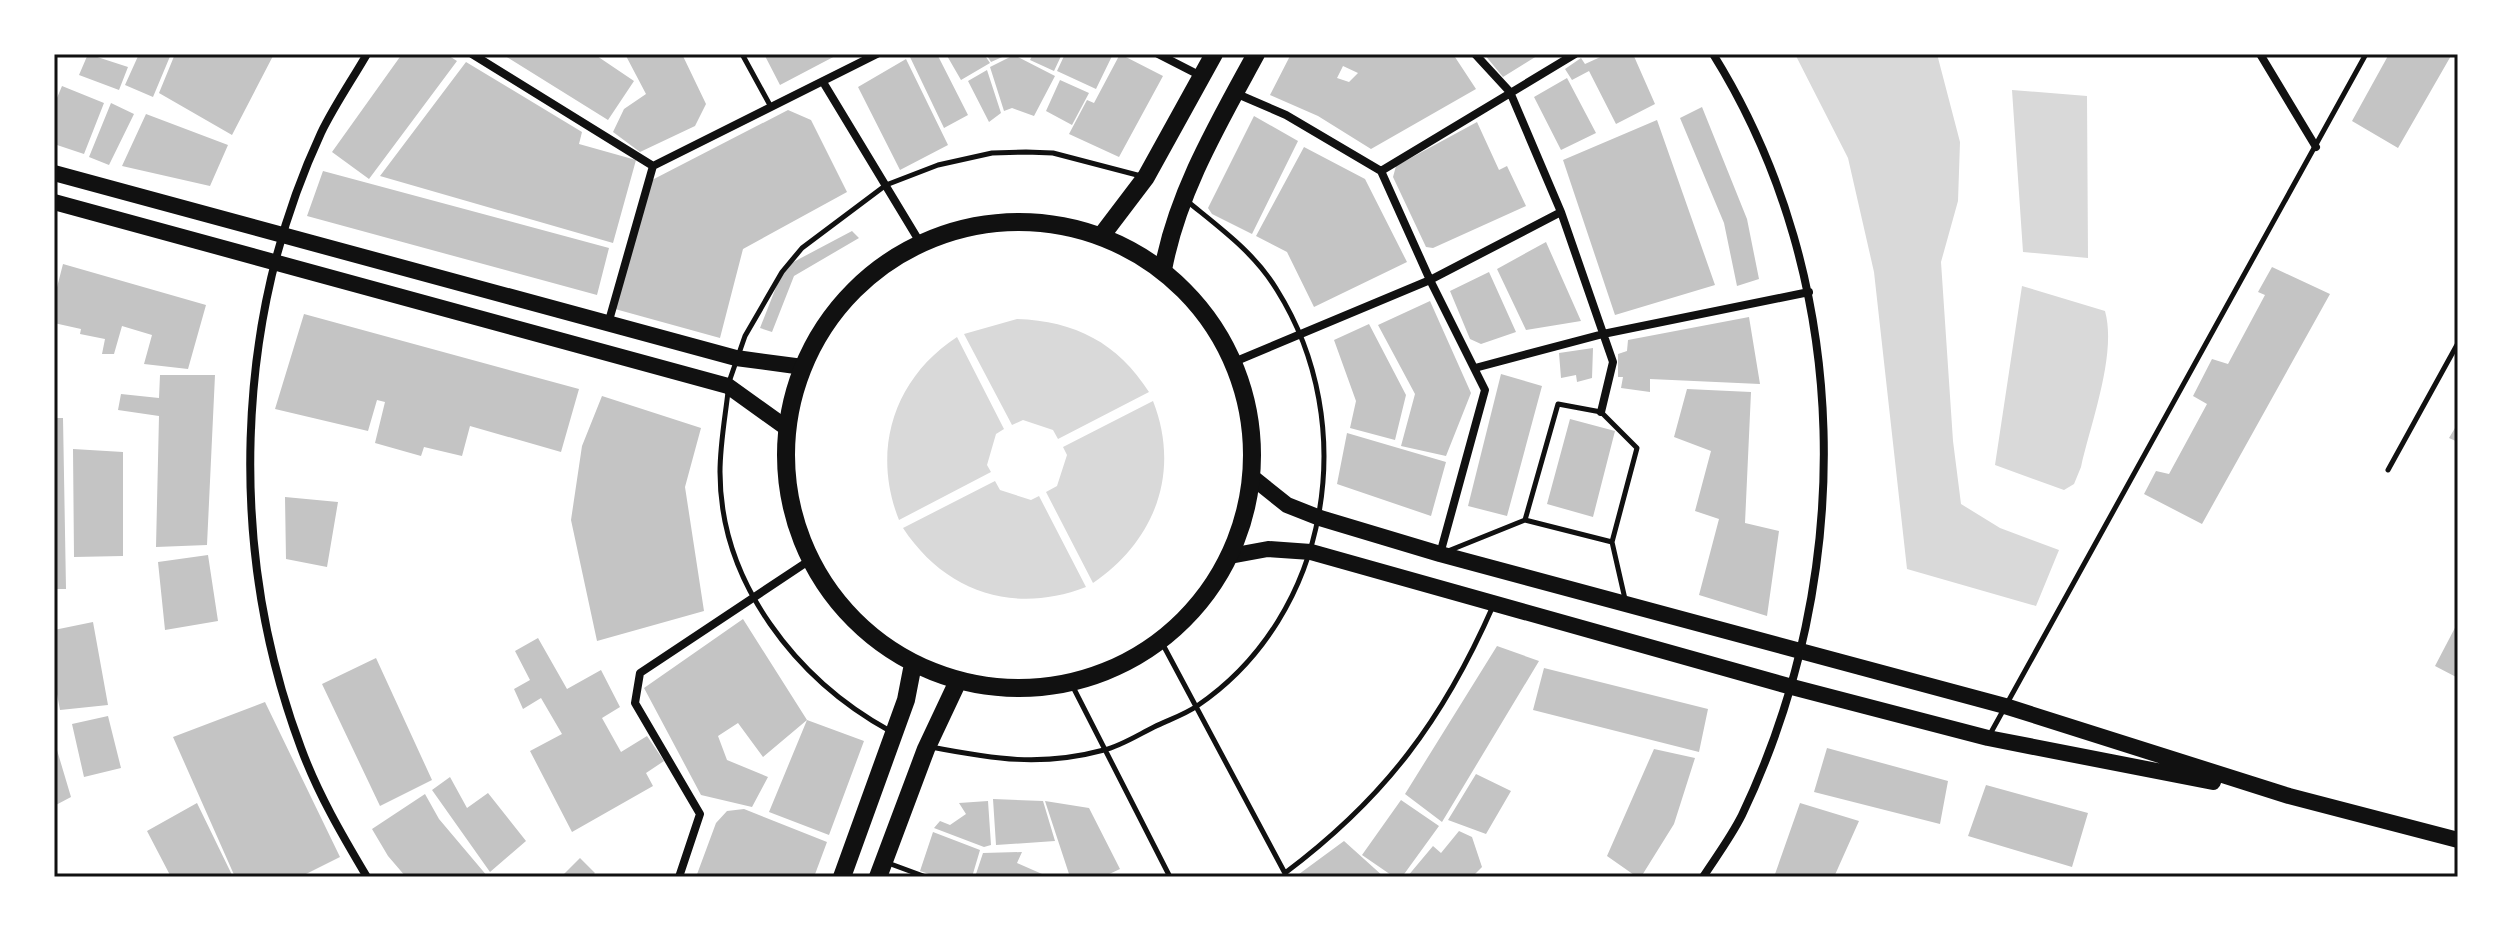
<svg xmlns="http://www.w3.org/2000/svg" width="2512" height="931" font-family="'PT Sans',sans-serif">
  <rect width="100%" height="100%" fill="#fff"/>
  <path fill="#d9d9d9" d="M1795,54H1937L1960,142L1958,201L1941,262L1953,441L1961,504L2000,528L2059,550L2036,606L1907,569L1874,272L1848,158Z
    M2012,90L2087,96L2088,258L2023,252Z
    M2022,286L2105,311C2117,354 2091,422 2081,467L2074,484L2064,490L1995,465Z
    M1017,319C1075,321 1118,343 1149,392L1058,439L1053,430L1023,420L1012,425L964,334Z
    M957,337L1004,429L996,434L987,465L991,472L899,520C871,450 894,378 957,337Z
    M1153,401C1181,472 1155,541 1093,583L1046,492L1057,486L1067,455L1063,447Z
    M995,481L1000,490L1031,500L1039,496L1086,587C1014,615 945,592 903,528Z"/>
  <path fill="#c4c4c4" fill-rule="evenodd" d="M88,54L128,67L119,90L79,75Z
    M139,54H171L153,97L125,85Z
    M175,54H274L232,135L159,93Z
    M402,54H446L457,61L369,179L332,152Z
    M502,54H594L634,81L608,120Z
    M625,54H682L706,104L695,126L640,152L613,132L624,109L646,94Z
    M764,54H839L780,85Z
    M915,54H937L968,115L944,128L910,57Z
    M946,54H984L990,63L961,80Z
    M986,54H1009L991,62Z
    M1033,54H1062L1054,71L1030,60Z
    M1065,54H1113L1096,89L1057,71Z
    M1120,54L1163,76L1119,157L1069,134L1087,100L1094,103Z
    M1291,54H1453L1476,89L1371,149L1318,116L1270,95ZM1343,66L1358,73L1349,82L1337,78Z
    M1484,54H1540L1503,77Z
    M1607,54H1633L1655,104L1616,124L1589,71L1572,80L1565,69L1581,58L1585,64Z
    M2389,54H2452L2398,148L2352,121Z
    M1014,55L1055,76L1034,116L1012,108L1004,111L990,67Z
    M906,59L948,145L900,170L858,87Z
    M466,62L582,132L579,144L636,160L613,243L380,176Z
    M987,70L1001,113L989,122L968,81Z
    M1567,78L1596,133L1561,150L1534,97Z
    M1060,80L1089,93L1072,125L1046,111Z
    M62,86L104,103L84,154L54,144V105Z
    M111,103L134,114L109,165L89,157Z
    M1702,107L1747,219L1759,279L1737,286L1724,223L1680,118Z
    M788,110L811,120L847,192L743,249L720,338L615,309L652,180Z
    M146,114L228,145L210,186L122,166Z
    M1254,116L1298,141L1252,234L1212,214L1208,208Z
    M1657,120L1715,285L1615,315L1563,160Z
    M1477,122L1499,170L1507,166L1526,206L1433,248L1426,247L1393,177L1396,166Z
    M1304,147L1365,179L1407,262L1314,307L1287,252L1256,236Z
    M323,171L609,248L597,295L307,216Z
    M852,231L859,238L794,276L772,332L760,328L784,267Z
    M1546,242L1581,321L1526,330L1497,269Z
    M63,264L206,305L188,369L144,364L152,335L122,326L114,354H102L105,339L80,334L81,329L54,323V299Z
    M2272,267L2330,294L2202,524L2144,494L2156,471L2169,474L2207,404L2193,396L2212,359L2228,364L2265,295L2258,292Z
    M1489,272L1516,332L1481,344L1470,339L1450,291Z
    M1430,301L1471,393L1446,456L1401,446L1415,394L1378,325Z
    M304,314L579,389L561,452L470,426L462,456L424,447L421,456L375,443L385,402L377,400L368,431L275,409Z
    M1749,317L1760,384L1650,379V392L1621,388L1623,377H1618V354L1627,351L1628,340Z
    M1369,324L1406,395L1395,440L1350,428L1356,401L1334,340Z
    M1593,348L1592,378L1577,382L1576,375L1561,378L1559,353Z
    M1501,374L1542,386L1507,516L1468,506Z
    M160,375H215L207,545L156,547L159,416L118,410L121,394L159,398Z
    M1687,389L1751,392L1745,523L1779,531L1767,616L1699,595L1719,519L1695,511L1711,451L1674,437Z
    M602,396L701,428L685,487L704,611L597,641L571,520L582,446Z
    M54,418H63L66,589H54Z
    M1570,419L1615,431L1593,517L1547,504Z
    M2458,423V442L2449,438Z
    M1347,433L1446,462L1431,516L1337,484Z
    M73,449L123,452V556L74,557Z
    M285,497L338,502L327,567L286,559Z
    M208,555L218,621L165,630L158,562Z
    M743,619L807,720L864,741L829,835L769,812L807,720L763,757L738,723L718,736L727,760L768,777L752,807L701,795L644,688Z
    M93,622L108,705L60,710L54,678V630Z
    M2458,622V678L2435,666Z
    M538,638L567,689L601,670L620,707L602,718L621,752L647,736L664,761L646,773L653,786L572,832L530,751L562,734L541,698L523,709L514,689L530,680L515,651Z
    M1497,646L1539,661L1442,822L1405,794Z
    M376,658L432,780L380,806L322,684Z
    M1544,668L1708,709L1699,752L1533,710Z
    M265,702L340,857L300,877H235L173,737Z
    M108,716L121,768L84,777L72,724Z
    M54,740L71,797L54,806Z
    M1827,748L1948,781L1940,824L1814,792Z
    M1654,749L1695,758L1674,824L1641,877H1637L1607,856Z
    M1476,774L1511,791L1486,834L1448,820Z
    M450,777L467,808L488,793L526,841L490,872L432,790Z
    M1986,785L2088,813L2072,867L1968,836Z
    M425,794L439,819L488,877H406L388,856L372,829Z
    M993,799L1043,801L1055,841L996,845Z
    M1401,800L1439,826L1402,877H1394L1362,855Z
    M988,801L991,845L984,847L934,828L940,821L950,825L966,814L959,803Z
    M1045,801L1089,808L1120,869L1103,877H1070Z
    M197,803L233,877H171L147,831Z
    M1800,803L1859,821L1834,877H1774Z
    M744,809L827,842L814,877H696L716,823L727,811Z
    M1459,831L1472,837L1482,867L1472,877H1407L1433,846L1441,853Z
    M933,832L980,850L972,877H938L920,871Z
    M1344,841L1384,877H1295Z
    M1022,852L1017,863L1049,877H975L983,853Z
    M580,858L595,873L591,877H561Z"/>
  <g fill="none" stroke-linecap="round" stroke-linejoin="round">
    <path stroke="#111" stroke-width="5" d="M742,54L771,107
      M729,382L745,336L782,272L802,248L886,185L938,165L992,153L1026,152L1053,153L1141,176
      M728,392C725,418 720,445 720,472C720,583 797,680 890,731
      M2388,470L2458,343
      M1525,520L1612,542
      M1448,551L1525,520L1558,404L1601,412L1637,448L1612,542L1625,599
      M1161,641L1287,877
      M1071,683L1170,877
      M1989,736L2366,54
      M931,747C993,759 1041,767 1104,750C1121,746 1138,735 1154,727C1168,720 1184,715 1197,706C1331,615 1361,424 1277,290C1255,253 1220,228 1187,201
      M888,863L926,877
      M1285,873C1385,798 1443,720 1493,606"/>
    <path stroke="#111" stroke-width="8" d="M367,54C352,80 334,106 321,133C233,323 228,553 301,748C318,794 342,835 367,877
      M472,54L653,166L608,324
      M1158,54L1201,76
      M1475,54L1510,92L1561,212L1613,362L1601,412
      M2260,54L2316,147
      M823,82L921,244
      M1235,93L1286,115L1381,171L1430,280L1485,390L1440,554
      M653,166L877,54
      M1381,171L1575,54
      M1234,362L1430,280L1561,212
      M1475,368L1603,334L1809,292
      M679,877L700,814L635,703L640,673L810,560
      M1703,877C1716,857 1731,837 1742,815C1856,576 1855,282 1713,54"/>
    <path stroke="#111" stroke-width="16" d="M54,173L736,358L803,367
      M54,202L728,386L788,429
      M1252,477L1287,505L1320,518L1440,554L2005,706L2289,796L2458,840
      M1230,556L1268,549L1311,552L1792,687L1988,738L2213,782"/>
    <path stroke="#111" stroke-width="18" d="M786 455a233 233 0 1 1 466 0a233 233 0 1 1-466 0Z
      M1102,235L1146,177L1214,54
      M1163,270C1177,193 1219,122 1256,54
      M842,877L906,700L913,664
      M878,877L926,749L958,681"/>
  </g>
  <rect width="2512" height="931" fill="none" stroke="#ffffff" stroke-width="112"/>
  <rect x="56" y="56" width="2400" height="819" fill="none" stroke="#111" stroke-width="3"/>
</svg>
